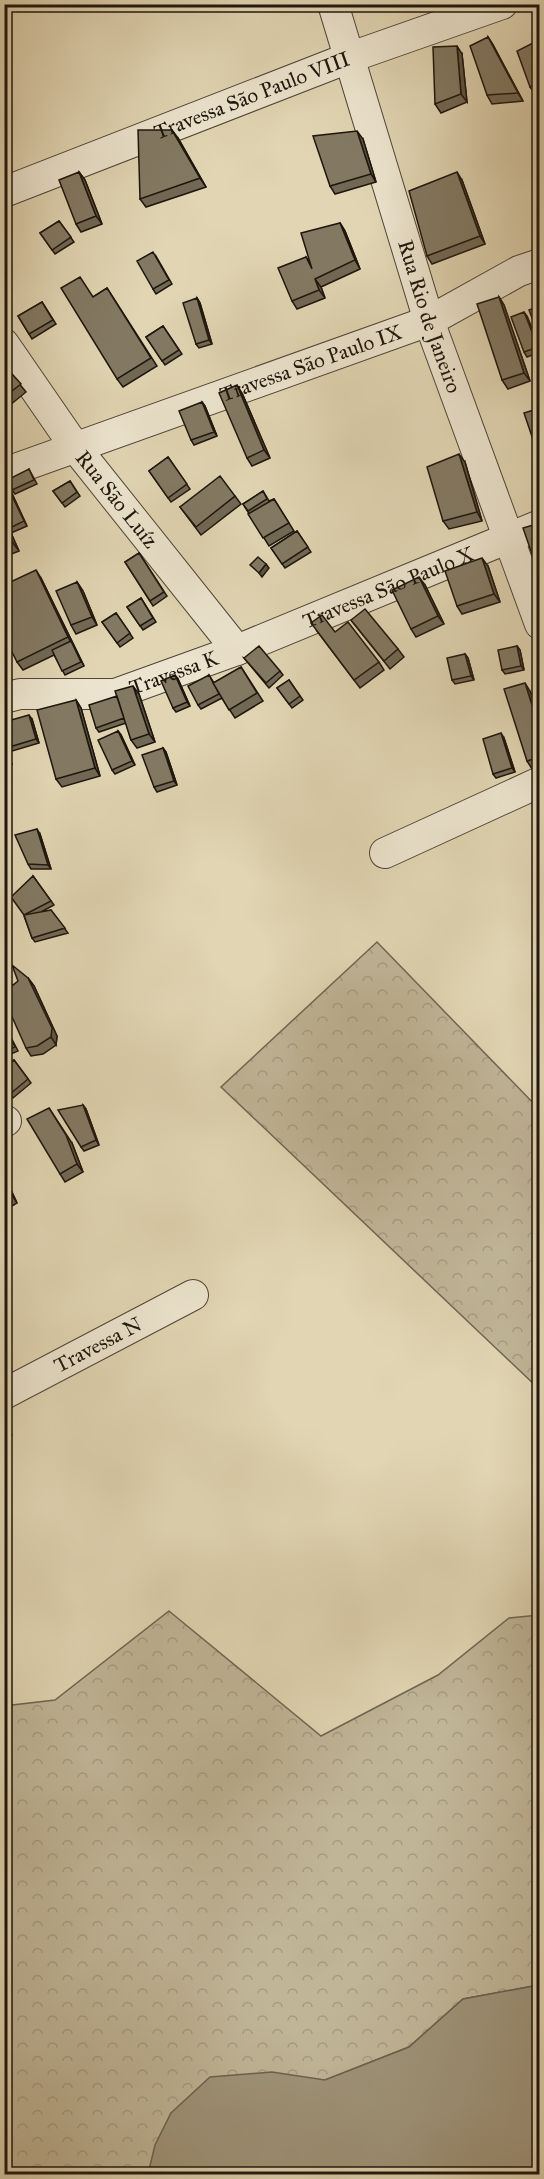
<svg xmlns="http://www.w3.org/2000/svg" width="544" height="2179" font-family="'IM FELL Great Primer',serif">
  <defs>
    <pattern id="forest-crowns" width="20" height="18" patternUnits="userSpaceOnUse" patternTransform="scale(1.5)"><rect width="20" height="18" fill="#c0b597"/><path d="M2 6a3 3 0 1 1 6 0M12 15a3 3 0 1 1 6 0" fill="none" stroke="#a59b81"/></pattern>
  </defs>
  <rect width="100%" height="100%" fill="#e1d5b3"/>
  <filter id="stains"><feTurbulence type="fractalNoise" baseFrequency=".00333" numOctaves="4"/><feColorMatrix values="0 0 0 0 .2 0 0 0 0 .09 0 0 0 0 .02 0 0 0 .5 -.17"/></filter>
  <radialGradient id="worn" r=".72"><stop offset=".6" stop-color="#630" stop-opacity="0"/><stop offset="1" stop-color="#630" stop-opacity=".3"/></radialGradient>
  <path fill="url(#forest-crowns)" stroke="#6f6652" stroke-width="1.5" d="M377,942L539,1109V1389L221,1087Z
    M169,1611L321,1736L438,1675L509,1618L539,1615V1985L463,1999L409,2047L325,2080L539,2174L171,2113L147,2174H5L4,1706L55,1700Z"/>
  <path fill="#9f947a" stroke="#6b624e" stroke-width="1.5" d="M539,1985V2174H148L155,2145L171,2113L210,2077L272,2072L325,2080L409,2047L463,1999Z"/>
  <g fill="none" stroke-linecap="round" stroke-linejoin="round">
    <defs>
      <g id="minor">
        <path id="s1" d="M333,4L429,321L540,624"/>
        <path id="s2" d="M4,192L351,57L502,4"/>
        <path id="s3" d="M4,344L75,447L237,650"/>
        <path id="s4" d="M4,473L429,321L519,271L540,264"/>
        <path id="s5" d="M4,698L20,694H115L237,650L540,525"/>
        <path d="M385,853L540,782"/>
        <path d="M4,1121H6"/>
        <path id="s6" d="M4,1394L193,1295"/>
      </g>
    </defs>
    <use href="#minor" stroke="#4f4636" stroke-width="32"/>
    <use href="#minor" stroke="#ece4ce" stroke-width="30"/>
  </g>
  <path fill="#716855" stroke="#1e160c" stroke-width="1.5" d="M488,37L493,45L523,101L492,104L487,95Z
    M535,42L540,48V93L536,95L530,87Z
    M462,54L467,102L441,113L435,104Z
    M178,138L206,187L146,207L140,199Z
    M363,139L376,182L335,194L330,186Z
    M79,172L85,180L102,224L81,232L76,224Z
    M462,180L485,244L432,264L427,256Z
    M59,221L74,242L55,254L40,233Z
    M340,223L345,231L360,269L321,287L325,298L297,309L292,301L306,257L310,263Z
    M156,256L172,284L156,294L153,289Z
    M107,288L157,366L123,387L117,379L93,297Z
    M499,297L504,305L530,381L508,389L502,380Z
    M197,298L200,303L212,344L199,348L196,344Z
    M42,302L56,324L32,339L18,316Z
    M527,316L540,348V352L527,357L524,352Z
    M163,326L182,354L165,365L146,337Z
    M4,365L26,392L4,410Z
    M242,393L270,458L252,466L247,458Z
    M202,402L205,406L217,436L194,445L191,440Z
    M168,457L190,489L171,502L149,471Z
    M465,462L482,521L449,529L443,521Z
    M29,469L37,484L15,494L12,490Z
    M4,481H5L8,485L27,526L11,533L19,551L4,557Z
    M70,481L80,496L65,507L53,491Z
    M263,491L269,501L274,499L294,531L269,546L243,504Z
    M235,496L241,504L201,535L180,507Z
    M297,531L311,552L285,568L271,548Z
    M139,553L167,596L153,606L125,562Z
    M488,566L500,602L462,614L457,606Z
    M41,578L84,666L65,675L54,655L23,670L17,662Z
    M77,582L83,591L97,625L76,634L71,625Z
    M425,585L444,624L416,637L411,629Z
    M141,598L156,622L143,630L127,607Z
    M116,613L133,638L120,647L102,622Z
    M351,620L398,649L404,657L390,669Z
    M317,631L335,632L379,662L384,670L360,688Z
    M517,646L520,650L524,670L505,674L502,670Z
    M465,654L468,658L474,680L455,684L452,680Z
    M244,658L280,671L283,675L269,688Z
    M241,667L263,701L235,718L222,698L201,709L198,705L209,675L214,683Z
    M178,679L190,706L176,712L173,708Z
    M289,680L303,700L292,708L277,688Z
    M530,691L540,720V767L532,769L527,761Z
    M139,694L155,742L137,748L131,740L126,723L99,732L96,728Z
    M76,700L81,708L100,776L62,787L56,779Z
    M32,719L39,743L9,752L6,748Z
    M118,731L121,735L135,765L115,774L112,770Z
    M504,738L515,772L496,778L493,774Z
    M163,748L166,752L177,785L157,792L154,787Z
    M4,749L12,764L4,766Z
    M40,834L51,869H31L28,864Z
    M33,876L54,905L41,912L51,910L68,933L35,942L32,938L24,916Z
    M28,978L34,986L57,1036L56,1045L43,1054L31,1056L26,1048L13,985Z
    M4,1024L18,1051L4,1057Z
    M14,1060L31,1083L13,1098L4,1085Z
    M83,1105L86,1109L99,1145L84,1151L81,1147Z
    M72,1143L83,1172L65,1182L60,1174Z
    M4,1175L17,1203L4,1211Z
    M4,1422L12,1435L4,1439Z"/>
  <path fill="#5c5545" stroke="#1e160c" stroke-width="1.5" d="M488,37L493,45L523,101L518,93Z
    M457,46L462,54L467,102L461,94Z
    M172,130L178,138L206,187L200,178Z
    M357,131L363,139L376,182L371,174Z
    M79,172L85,180L102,224L96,216Z
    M457,172L462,180L485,244L480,236Z
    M340,223L345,231L360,269L355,260Z
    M315,279L321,287L325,298L319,290Z
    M499,297L504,305L530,381L524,373Z
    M197,298L200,303L212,344L209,340Z
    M524,312L527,316L540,350L538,347Z
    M237,385L242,393L270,458L264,450Z
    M202,402L205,406L217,436L214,432Z
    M459,454L465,462L482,521L477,512Z
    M5,481L8,485L27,526L24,521Z
    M4,524L11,533L19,551L13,543Z
    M482,558L488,566L500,602L494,594Z
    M266,564L269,568L262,577L259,573Z
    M36,570L41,578L84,666L68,637Z
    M419,577L425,585L444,624L438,616Z
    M77,582L83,591L97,625L92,617Z
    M517,646L520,650L524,670L521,666Z
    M465,654L468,658L474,680L471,676Z
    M175,675L178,679L190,706L187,702Z
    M525,683L530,691L540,720V730Z
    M133,686L139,694L155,742L149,734Z
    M76,700L81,708L100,776L95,768Z
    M29,715L32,719L39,743L36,739Z
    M118,731L121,735L135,765L132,761Z
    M501,733L504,738L515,772L512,768Z
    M163,748L166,752L177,785L174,781Z
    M4,749L12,764L6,756L4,753Z
    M37,829L40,834L51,869L48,865Z
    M28,978L34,986L57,1036L56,1045L51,1037Z
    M83,1105L86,1109L99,1145L96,1140Z
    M49,1108L72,1143L83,1172L77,1164Z
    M4,1175L17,1203L12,1195L4,1179Z"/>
  <path fill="#837963" stroke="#1e160c" stroke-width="1.5" d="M540,13V20L536,15Z
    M488,37L518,93L487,95L470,46Z
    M535,42L540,50V81L530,87L517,51Z
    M457,46L461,94L435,104L433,47Z
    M138,130H172L200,178L140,199Z
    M357,131L371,174L330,186L313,136Z
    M79,172L96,216L76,224L59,180Z
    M457,172L480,236L427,256L409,191Z
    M540,191V206L535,192Z
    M59,221L71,237L52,250L40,233Z
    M340,223L355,260L315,279L319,290L292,301L278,268L306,257L312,269L301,233Z
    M153,252L169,280L153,289L137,261Z
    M80,277L93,297L107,288L151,358L117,379L61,288Z
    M499,297L524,373L502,380L477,304Z
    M197,298L209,340L196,344L183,303Z
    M42,302L53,320L29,334L18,316Z
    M540,306V339L529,310Z
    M524,312L538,347L524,352L511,317Z
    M163,326L179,350L162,361L146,337Z
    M4,365L21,384L4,397Z
    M237,385L264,450L247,458L219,393Z
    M202,402L214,432L191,440L179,411Z
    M540,408V460L524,413Z
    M459,454L477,512L443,521L427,467Z
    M168,457L187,484L168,498L149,471Z
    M29,469L34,480L12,490L7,480Z
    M220,476L235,496L196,527L180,507Z
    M4,481H5L24,521L8,529L4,522Z
    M70,481L77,492L62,503L53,491Z
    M263,491L267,499L248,511L243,504Z
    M274,499L289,523L263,538L248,514Z
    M540,523V577L523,528Z
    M4,524L13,543L4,547Z
    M297,531L308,547L282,564L271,548Z
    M139,553L164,592L150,601L125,562Z
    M258,557L266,564L259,573L250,565Z
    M482,558L494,594L457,606L445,571Z
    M36,570L68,637L17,662L4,636V585Z
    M419,577L438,616L411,629L392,590Z
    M77,582L92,617L71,625L56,591Z
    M141,598L153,618L140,626L127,607Z
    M365,609L398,649L384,661L351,620Z
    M116,613L130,633L117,643L102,622Z
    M322,615L335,632L348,622L379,662L354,680L311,623Z
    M71,641L81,662L62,671L52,650Z
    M259,646L280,671L266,683L244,658Z
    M517,646L521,666L502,670L498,650Z
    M465,654L471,676L452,680L447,658Z
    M241,667L257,693L229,710L213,683Z
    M175,675L187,702L173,708L161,681Z
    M209,675L219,694L198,705L188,686Z
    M289,680L300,696L289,704L277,688Z
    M525,683L540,730V757L527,761L504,689Z
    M133,686L149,734L131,740L115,691Z
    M117,696L124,718L96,728L89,705Z
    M76,700L95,768L56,779L37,710Z
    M29,715L36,739L6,748L4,743V722Z
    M118,731L132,761L112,770L98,740Z
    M501,733L512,768L493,774L483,739Z
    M163,748L174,781L154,787L142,755Z
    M37,829L48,865L28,864L15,835Z
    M33,876L51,901L24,915L11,897Z
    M51,910L65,928L32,938L24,915Z
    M12,965L28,978L52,1028L51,1037L37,1046L26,1048L4,999V982H7L13,985L18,981Z
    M4,1025L15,1047L4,1052Z
    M14,1060L28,1079L10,1094L4,1085V1065Z
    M83,1105L96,1140L81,1147L58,1110Z
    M49,1108L66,1135L77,1164L60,1174L27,1119Z
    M4,1179L12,1195L4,1199Z
    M4,1423L9,1430L4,1433Z"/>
  <g text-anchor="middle" stroke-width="6" stroke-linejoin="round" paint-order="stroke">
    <g font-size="21" fill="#1e160c" stroke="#ece4ce">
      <text dy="7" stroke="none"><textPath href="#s2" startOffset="266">Travessa São Paulo VIII</textPath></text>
      <text dy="7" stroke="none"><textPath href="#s1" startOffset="327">Rua Rio de Janeiro</textPath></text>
      <text dy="7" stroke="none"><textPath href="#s4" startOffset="326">Travessa São Paulo IX</textPath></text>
      <text dy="7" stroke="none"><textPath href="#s3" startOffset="192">Rua São Luíz</textPath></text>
      <text dy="7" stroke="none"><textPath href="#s5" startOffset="405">Travessa São Paulo X</textPath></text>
      <text dy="7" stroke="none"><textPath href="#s5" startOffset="174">Travessa K</textPath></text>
      <text dy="7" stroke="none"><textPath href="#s6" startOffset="106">Travessa N</textPath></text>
    </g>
  </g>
  <rect width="544" height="2179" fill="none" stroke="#e1d5b3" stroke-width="24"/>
  <rect x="6" y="6" width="532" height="2167" fill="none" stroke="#1e160c" stroke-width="3"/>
  <rect x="12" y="12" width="520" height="2155" fill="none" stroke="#1e160c" stroke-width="1.5"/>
  <rect width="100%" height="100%" filter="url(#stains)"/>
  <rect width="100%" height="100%" fill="url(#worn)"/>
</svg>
